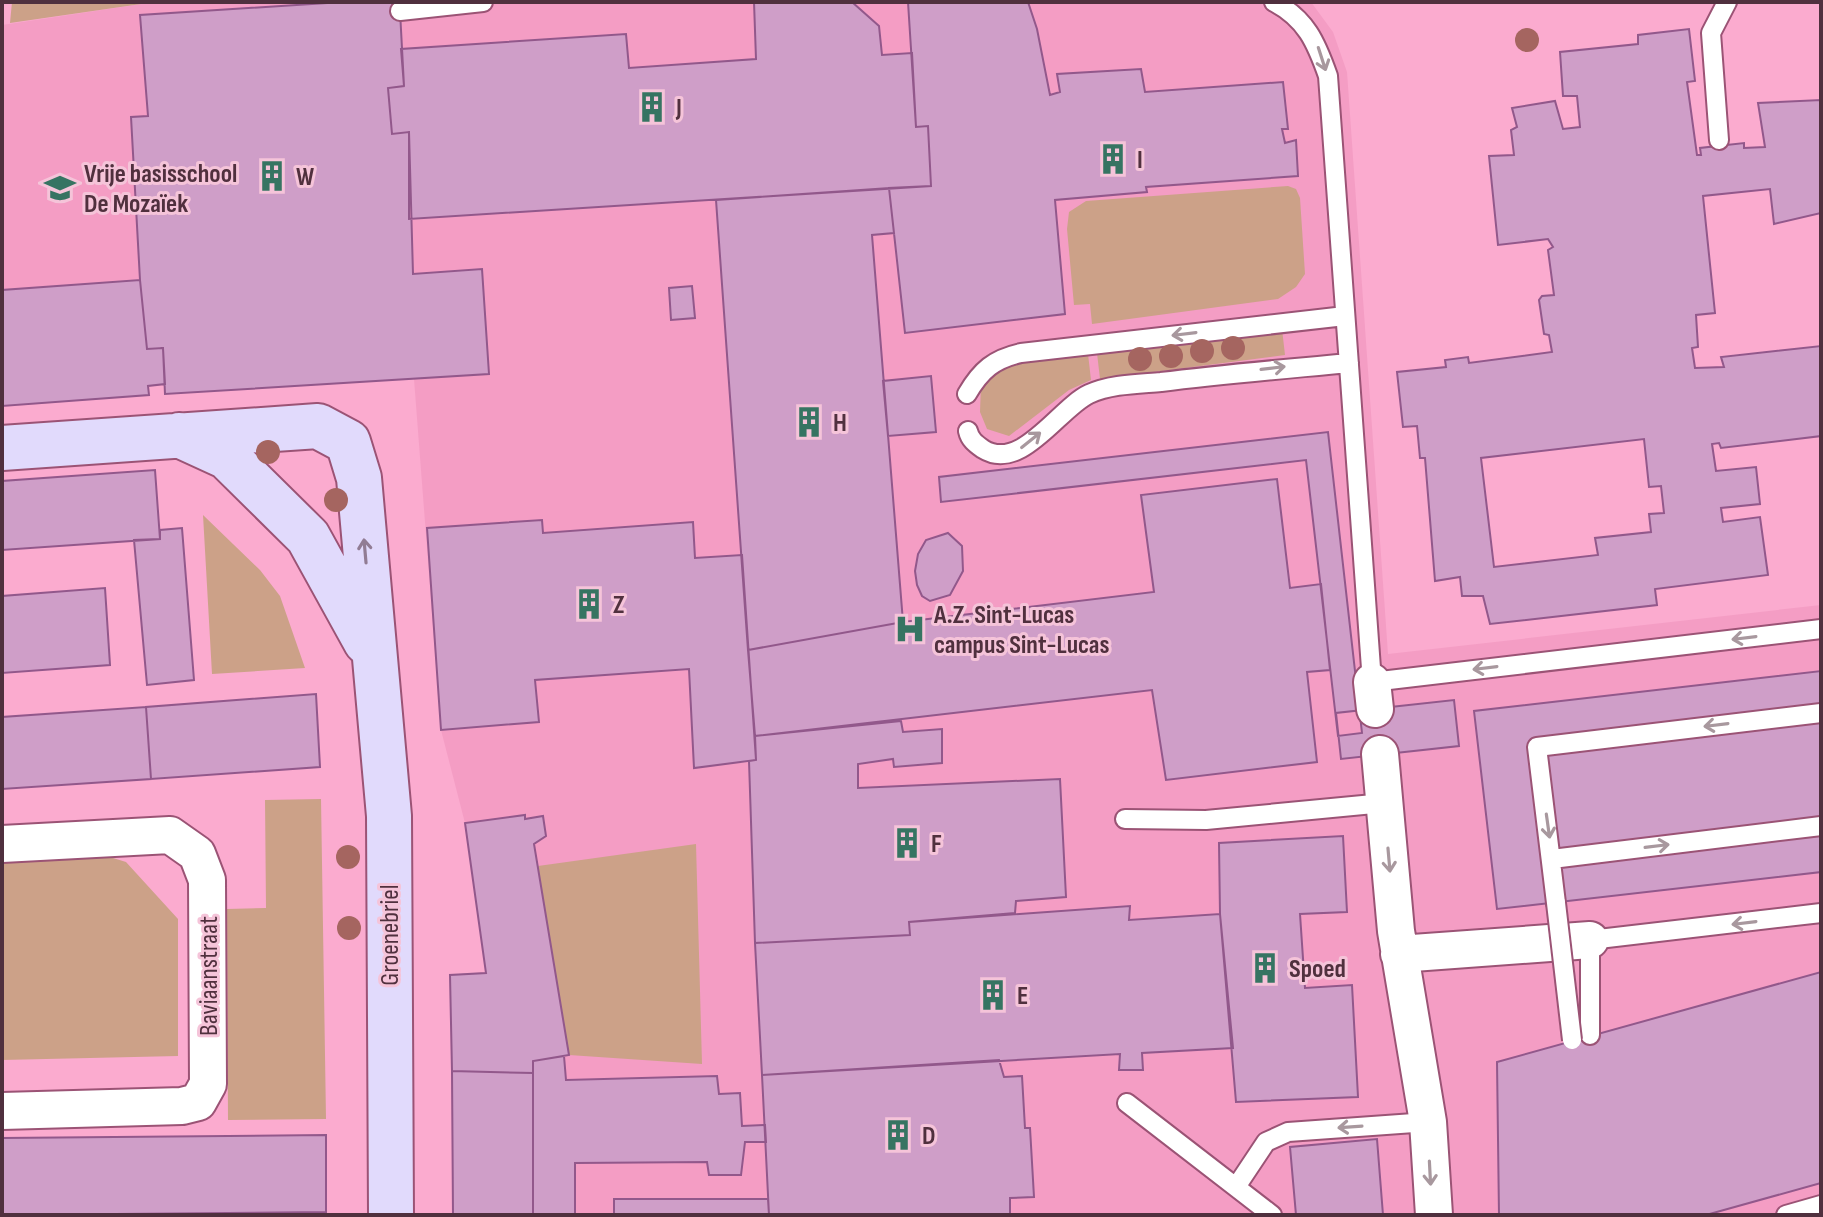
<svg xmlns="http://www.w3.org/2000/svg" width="1823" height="1217" font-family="'Sofia Sans Condensed',sans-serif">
  <rect width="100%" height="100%" fill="#fbabcf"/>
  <path fill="#f49dc4" d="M155,2H1311L1333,32L1347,72L1388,654L1821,605V1215H453L450,975L486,972L465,823L441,730L414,379L166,394L164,384L149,386V395L2,407V25Z"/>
  <path fill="#cca188" d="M12,2H155L10,23Z
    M1288,186L1296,189L1300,198L1305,274L1296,287L1278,299L1092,324L1090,304L1074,305L1067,229L1069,212L1086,201Z
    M1282,329L1285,355L1100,379L1097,353Z
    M1088,354L1091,380L1069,390L1009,436L987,429L980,412L981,384L1006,364Z
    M203,515L260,570L280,596L305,668L212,674Z
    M321,799L326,1119L228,1120L227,909L266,908L265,800Z
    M696,844L702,1064L569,1055L538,866Z
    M100,854L126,862L178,919V1056L2,1060V860Z"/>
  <path fill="#cf9ec8" stroke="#92588b" stroke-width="2" fill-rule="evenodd" d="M343,2H396L400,11L404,86L388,88L392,134L409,132L413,274L482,269L489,374L165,394L163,348L147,349L140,280L131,117L148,116L140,15Z
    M754,2H852L879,26L882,55L912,53L916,127L928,126L931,186L409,219V132L392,134L388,88L404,86L401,49L626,34L629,68L756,59Z
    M908,2H1028L1037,29L1050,95L1060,92L1057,74L1141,69L1145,92L1283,82L1288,129H1282L1285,143L1296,140L1298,176L1146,187L1147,192L1055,200L1065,314L905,333L889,188L931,186L928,126L916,127Z
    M1689,29L1695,81L1687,82L1697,155H1701L1700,148L1744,143V148L1765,147L1758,103L1821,100V213L1774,224L1770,189L1703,196L1715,313L1696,315L1698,347L1692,348L1695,368L1724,367L1721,357L1821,346V436L1721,448L1719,443L1712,444L1716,471L1756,467L1760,504L1721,508L1723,522L1760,517L1768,575L1655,589L1657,605L1490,624L1483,596H1462L1460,577L1435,581L1425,458H1420L1417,426L1403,427L1397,372L1446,367L1445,360L1468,357L1469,363L1552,352L1549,335L1544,334L1539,300L1542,296L1554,295L1548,250L1553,247L1548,239L1498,245L1489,156L1514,155L1511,130L1517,127L1512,108L1555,101L1563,129L1580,127L1577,96H1563L1560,52L1638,44V35ZM1644,439L1649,487L1661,486L1664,513L1649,514L1651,532L1595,538L1598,555L1494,567L1481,458Z
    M889,188L894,233L872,235L903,622L748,650L716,200Z
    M140,280L147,349L163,348L165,384L148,386L149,395L2,406V290Z
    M692,286L695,318L671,320L669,288Z
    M931,376L936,432L888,436L883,381Z
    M1328,432L1362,733L1338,736L1306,460L941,502L939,477Z
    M155,470L160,539L2,550V481Z
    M1277,479L1290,588L1321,584L1330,670L1307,672L1317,762L1166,780L1152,690L755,736L748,650L903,622L1154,592L1141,495Z
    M542,520L543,533L693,522L695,558L742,555L756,760L694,768L689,669L535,680L539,722L441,730L427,528Z
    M182,528L194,680L147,685L134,540L160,539V530Z
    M948,533L962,546L963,571L950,595L930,601L922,596L917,585L915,571L918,554L926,540Z
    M105,588L110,665L2,673V596Z
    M1821,671V872L1497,909L1474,711Z
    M316,694L320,767L151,779L146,707Z
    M1454,700L1459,746L1341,759L1336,713Z
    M146,707L151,779L2,789V717Z
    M901,721L903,732L942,729V763L894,767L893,759L858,764V788L1060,779L1066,897L1016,901L1015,913L909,922L910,935L755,943L749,761L756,760L755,736Z
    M525,815V819L543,816L546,836L534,844L569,1055L533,1061V1073L452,1071L450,975L486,973L465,823Z
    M1343,836L1347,912L1300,914L1305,988L1352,985L1358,1097L1236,1102L1220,914L1219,843Z
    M1130,906L1129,920L1220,914L1233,1048L1142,1053L1143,1070H1119L1120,1054L762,1075L755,943L910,935L909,922Z
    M1821,972V1183L1706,1215H1499L1497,1062Z
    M564,1056L566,1080L717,1076L719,1094L740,1093L742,1126L765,1125L766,1142H745L741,1175H709L707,1162L575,1163V1215H533V1061Z
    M999,1060L1004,1077L1022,1076L1025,1128H1030L1034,1197L1010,1198V1215H769L762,1075Z
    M452,1071L533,1073V1215H453Z
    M326,1135V1212L2,1215V1138Z
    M1377,1139L1383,1215H1296L1290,1147Z
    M614,1199H768L769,1215H614Z"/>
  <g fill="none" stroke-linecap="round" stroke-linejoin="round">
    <defs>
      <path id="lane" d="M1274,2C1306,19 1316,42 1328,76L1372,682L1821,629
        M400,11L483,2
        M1719,140L1711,33L1727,2
        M967,394C981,370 994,359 1021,353L1345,316
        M968,431C970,440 976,444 983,449C1021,473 1059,408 1089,394C1111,384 1138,384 1161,382C1224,374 1286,369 1349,363
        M1125,819L1206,820L1384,803
        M1552,859L1821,826
        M1556,903L1537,747L1821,713
        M1590,1035V940L1821,913
        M1127,1103L1272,1215
        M1236,1187L1266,1142L1288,1132L1428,1122
        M1786,1215L1821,1205"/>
      <path id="street" d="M1372,682L1375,709
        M1380,754L1396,931L1428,1122L1434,1215
        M2,844L170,835L197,854L207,880L208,1084L198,1102L182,1106L2,1111
        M1399,954L1590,940"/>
      <path id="secondary" d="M179,435L227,457L308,537L366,642
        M2,448L318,426L348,442L359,478L389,816L391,1215"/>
    </defs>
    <use href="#lane" stroke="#9b5375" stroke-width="22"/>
    <use href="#street" stroke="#9b5375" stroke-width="40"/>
    <use href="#secondary" stroke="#9b5375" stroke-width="48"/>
    <use href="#lane" stroke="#fff" stroke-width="18"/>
    <use href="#street" stroke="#fff" stroke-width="36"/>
    <use href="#secondary" stroke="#e1dafc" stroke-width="44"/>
    <defs>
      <path id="lane-bridge" d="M1556,903L1572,1040"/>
    </defs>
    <use href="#lane-bridge" stroke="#9b5375" stroke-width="22" stroke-linecap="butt"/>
    <use href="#lane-bridge" stroke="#fff" stroke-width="18"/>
  </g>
  <g fill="#a56560">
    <circle cx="1527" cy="40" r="12"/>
    <circle cx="1233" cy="348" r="12"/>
    <circle cx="1202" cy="351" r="12"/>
    <circle cx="1171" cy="356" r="12"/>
    <circle cx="1140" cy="359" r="12"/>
    <circle cx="268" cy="452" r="12"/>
    <circle cx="336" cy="500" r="12"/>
    <circle cx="348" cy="857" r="12"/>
    <circle cx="349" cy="928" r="12"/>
  </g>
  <defs><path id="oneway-shaft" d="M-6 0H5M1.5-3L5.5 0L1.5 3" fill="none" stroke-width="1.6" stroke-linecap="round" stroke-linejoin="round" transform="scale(2)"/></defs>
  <g stroke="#a8989e">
    <use href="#oneway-shaft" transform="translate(1322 59) rotate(72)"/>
    <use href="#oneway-shaft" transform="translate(1184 334) rotate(173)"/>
    <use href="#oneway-shaft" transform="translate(1273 368) rotate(-7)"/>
    <use href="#oneway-shaft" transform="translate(1031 440) rotate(-39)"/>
    <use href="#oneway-shaft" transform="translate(1744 638) rotate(173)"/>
    <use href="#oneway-shaft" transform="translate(1485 668) rotate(173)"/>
    <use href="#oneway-shaft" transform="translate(1716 725) rotate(173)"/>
    <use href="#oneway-shaft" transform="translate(1548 826) rotate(82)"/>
    <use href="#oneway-shaft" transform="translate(1657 846) rotate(-7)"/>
    <use href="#oneway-shaft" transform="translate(1389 860) rotate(85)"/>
    <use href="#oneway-shaft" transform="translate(1744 923) rotate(173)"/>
    <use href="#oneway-shaft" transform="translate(1350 1127) rotate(176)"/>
    <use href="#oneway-shaft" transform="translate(1430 1173) rotate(87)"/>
  </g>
  <use stroke="#917c94" href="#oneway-shaft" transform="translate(365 551) rotate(-95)"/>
  <defs>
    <symbol id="building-bare" viewBox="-9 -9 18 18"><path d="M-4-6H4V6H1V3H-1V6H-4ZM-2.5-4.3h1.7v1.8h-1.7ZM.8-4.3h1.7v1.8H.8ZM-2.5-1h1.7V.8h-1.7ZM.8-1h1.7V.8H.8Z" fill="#367462" stroke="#f5c4d9" stroke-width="2.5" paint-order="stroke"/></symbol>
    <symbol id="school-bare" viewBox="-9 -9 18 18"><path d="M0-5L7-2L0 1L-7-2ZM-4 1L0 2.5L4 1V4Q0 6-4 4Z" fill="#367462" stroke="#f5c4d9" stroke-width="2.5" paint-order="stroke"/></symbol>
    <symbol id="hospital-bare" viewBox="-9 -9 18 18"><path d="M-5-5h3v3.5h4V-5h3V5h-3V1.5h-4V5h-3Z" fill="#367462" stroke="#f5c4d9" stroke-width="2.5" paint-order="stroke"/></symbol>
  </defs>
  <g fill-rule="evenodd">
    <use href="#building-bare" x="630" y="85" width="44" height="44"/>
    <use href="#building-bare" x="1091" y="137" width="44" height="44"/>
    <use href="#building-bare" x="250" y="154" width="44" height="44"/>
    <use href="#school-bare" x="38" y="166" width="44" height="44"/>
    <use href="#building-bare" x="787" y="400" width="44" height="44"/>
    <use href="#building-bare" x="567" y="582" width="44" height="44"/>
    <use href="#hospital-bare" x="888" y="607" width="44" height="44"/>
    <use href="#building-bare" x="885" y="821" width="44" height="44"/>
    <use href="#building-bare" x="1243" y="946" width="44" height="44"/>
    <use href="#building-bare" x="971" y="973" width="44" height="44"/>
    <use href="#building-bare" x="876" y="1113" width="44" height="44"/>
  </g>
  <g text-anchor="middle" stroke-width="6" stroke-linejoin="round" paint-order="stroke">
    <g font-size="26" font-weight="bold" fill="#50303e" stroke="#f5c4d9" text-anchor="start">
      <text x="676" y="116">J</text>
      <text x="1137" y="168">I</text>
      <text x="84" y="182">Vrije basisschool<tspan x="84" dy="30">De Mozaïek</tspan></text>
      <text x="296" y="185">W</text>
      <text x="833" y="431">H</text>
      <text x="613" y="613">Z</text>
      <text x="934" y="623">A.Z. Sint-Lucas<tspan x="934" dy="30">campus Sint-Lucas</tspan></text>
      <text x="931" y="852">F</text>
      <text x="1289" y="977">Spoed</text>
      <text x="1017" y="1004">E</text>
      <text x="922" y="1144">D</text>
    </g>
    <g font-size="26" fill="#50303e" stroke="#f5c4d9">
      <text transform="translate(389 935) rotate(-90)" y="9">Groenebriel</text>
      <text transform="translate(208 976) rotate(-90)" y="9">Baviaanstraat</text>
    </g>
  </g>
  <rect width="1823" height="1217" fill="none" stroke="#50303e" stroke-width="8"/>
</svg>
